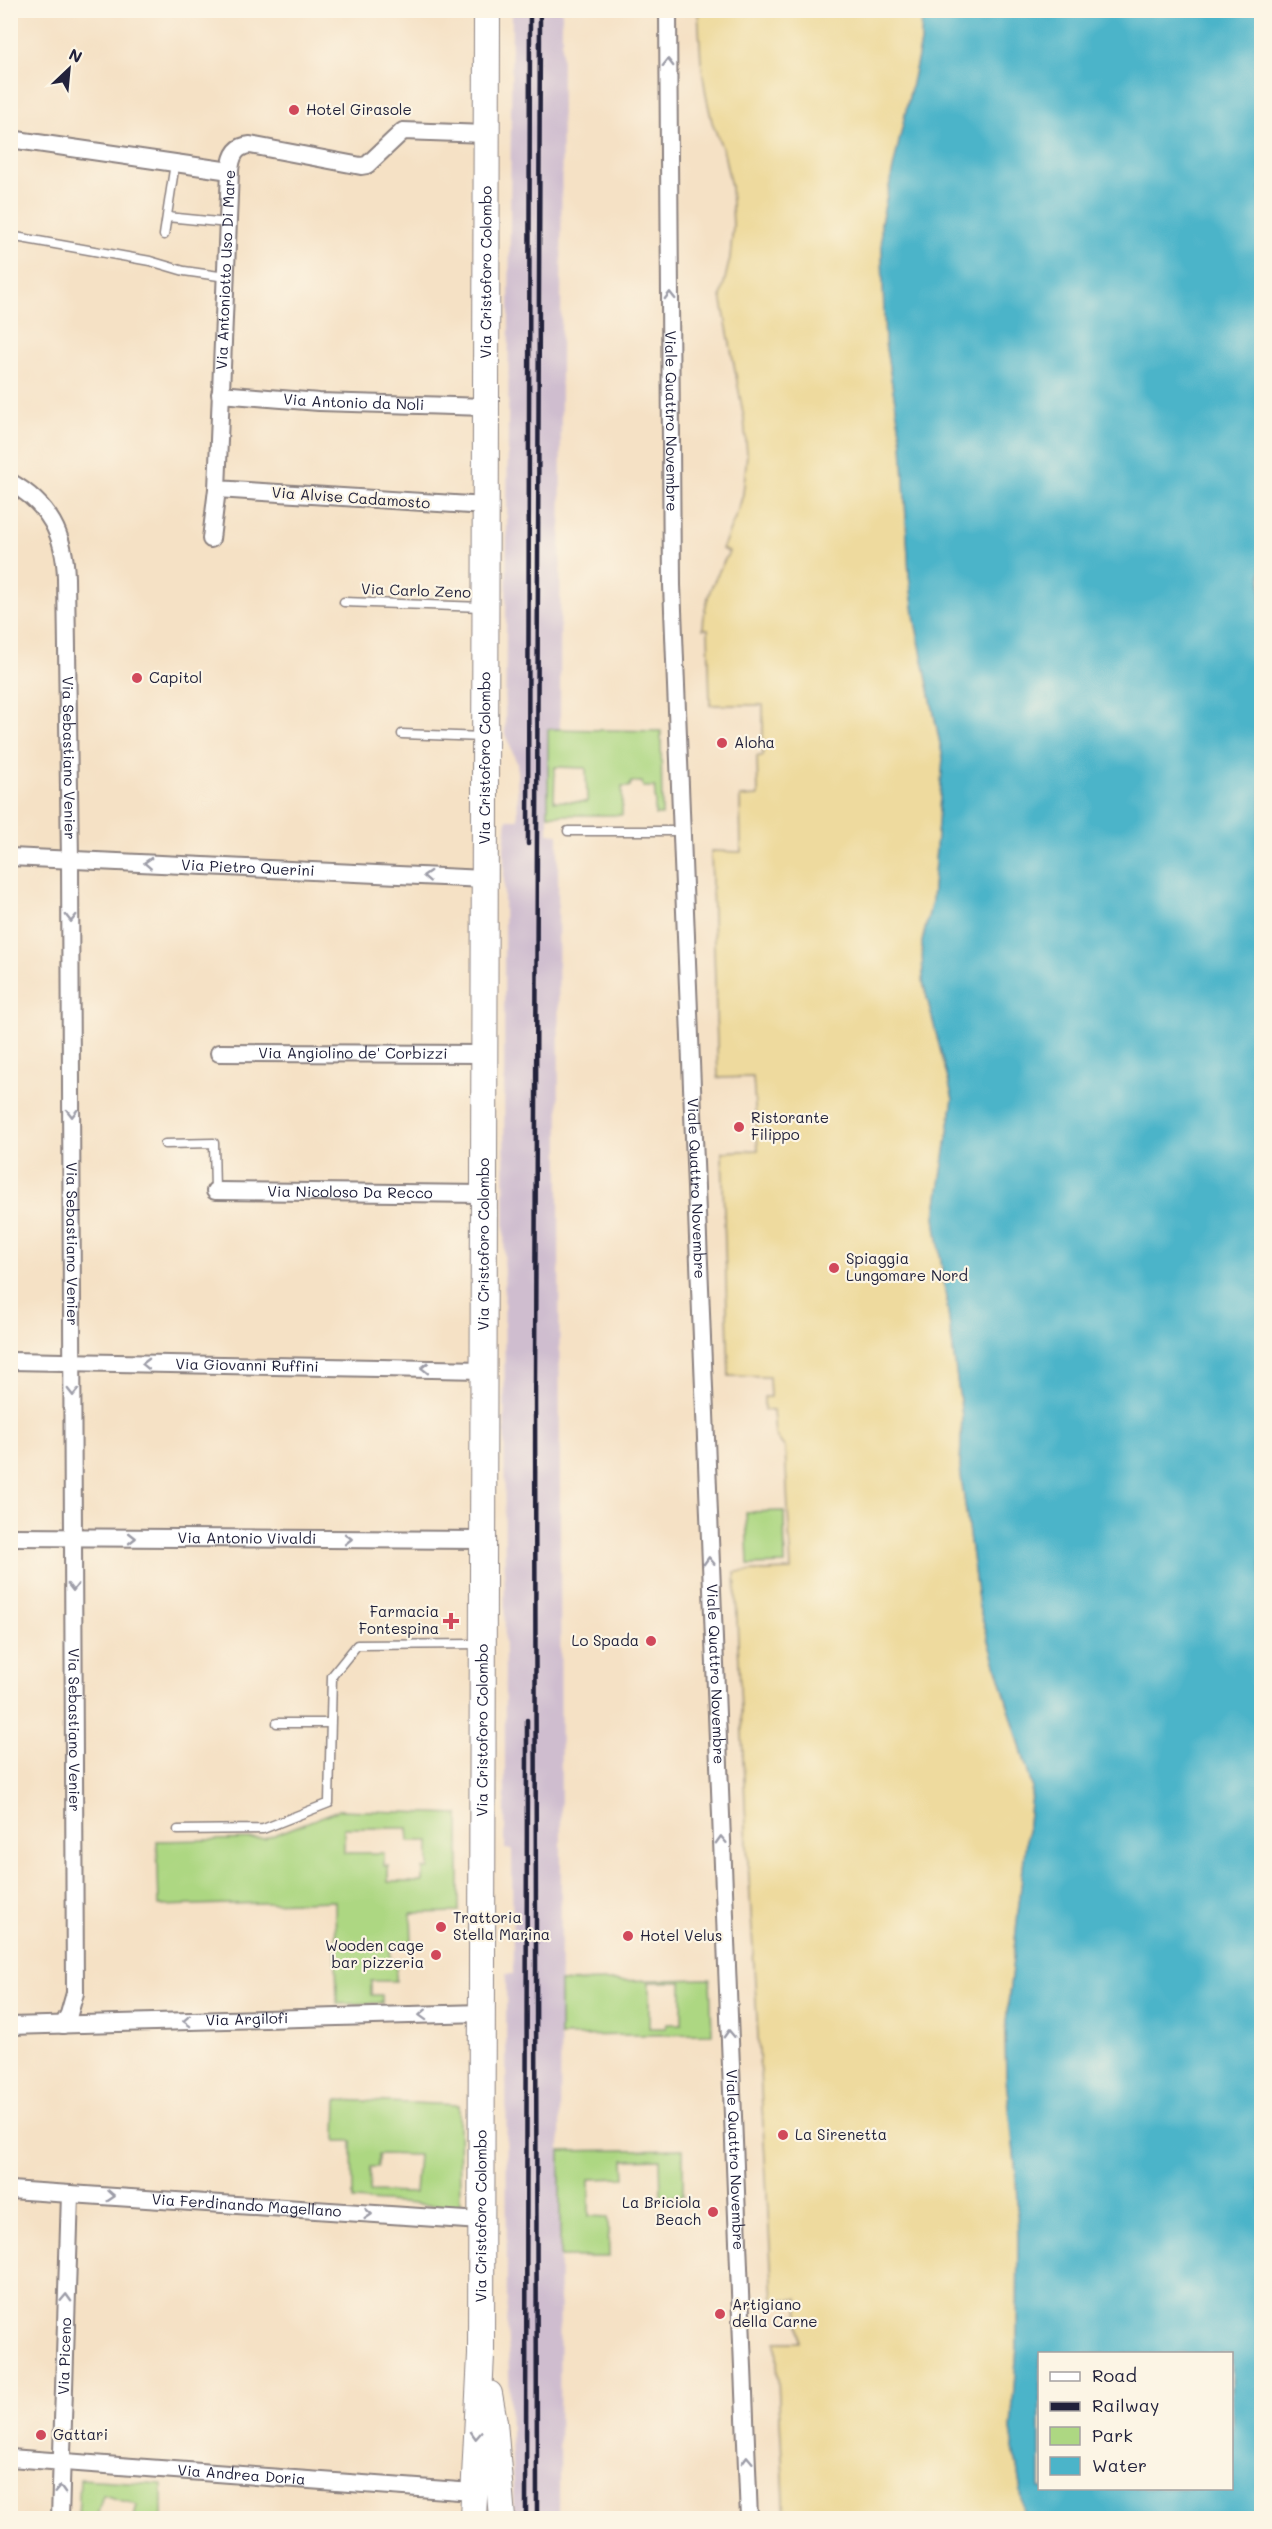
<svg xmlns="http://www.w3.org/2000/svg" width="1272" height="2529" font-family="Mali,sans-serif">
  <rect width="100%" height="100%" fill="#fcf5e5"/>
  <filter id="ink" filterUnits="userSpaceOnUse"><feTurbulence type="fractalNoise" baseFrequency=".0167" numOctaves="2"/><feDisplacementMap in="SourceGraphic" scale="12" xChannelSelector="R" yChannelSelector="G"/><feConvolveMatrix kernelMatrix="1 2 1 2 8 2 1 2 1" color-interpolation-filters="sRGB"/></filter>
  <filter id="wash" filterUnits="userSpaceOnUse"><feTurbulence type="fractalNoise" baseFrequency=".008" numOctaves="4" result="noise"/><feDisplacementMap in="SourceGraphic" scale="24" xChannelSelector="R" yChannelSelector="G"/><feGaussianBlur stdDeviation="1.35" result="paint"/><feColorMatrix in="noise" values="0 0 0 0 0 0 0 0 0 0 0 0 0 0 0 0 0 1.4 0 .05"/><feComposite in="paint" operator="in"/></filter>
  <g filter="url(#wash)">
    <rect width="100%" height="100%" fill="#f5e1c5"/>
    <path fill="#cfbdcf" d="M562,10L560,729L548,730V833L558,834L561,1851L559,2518H514L507,2318L506,1974H513L512,1850L505,1849L504,847L507,819H518L517,763L505,734L512,11Z"/>
    <path fill="#add782" stroke="#687c5e" stroke-width="1.5" fill-rule="evenodd" d="M548,729L661,731L662,815H655V787H643L642,782H631L630,787H622V815H548ZM555,767L586,768L587,802L554,801Z
      M784,1511L785,1564L748,1565L746,1512Z
      M339,1810L459,1814V1912L411,1913L412,1944H390L391,1963H396V1981H371V1995H382V2003L337,2004L335,1901L159,1906L157,1841L264,1839ZM344,1828H408L409,1841H429V1869H423V1882H388V1866H384V1853H344Z
      M710,1979L712,2034L560,2036V1982ZM649,1982H682V2024H667L666,2028H649Z
      M337,2100L459,2105L460,2207L353,2200L352,2141H336ZM378,2154L418,2155L415,2193L369,2192L370,2167H378Z
      M683,2149V2196L661,2197L660,2159L624,2160L625,2178L589,2179V2216L608,2217L609,2257H560V2151Z
      M80,2479L162,2484V2518H134L137,2505L103,2495L96,2518H78Z"/>
    <path fill="#eeda9e" stroke="#887e6c" stroke-width="1.5" d="M698,11H922L921,43L881,223L885,343L902,442L909,575L915,621L943,758L932,901L922,942L923,982L953,1099L935,1217L962,1416L960,1468L979,1607L1032,1786L1005,2032L1006,2079L1016,2172L1018,2238L1017,2347L1011,2429L1025,2518H785L776,2342H800L798,2299L773,2300L746,1826L735,1572L791,1570L785,1448L775,1435L773,1411L764,1410V1397H770L769,1377L729,1376L722,1152L758,1150L753,1077L718,1078L711,851L741,852L740,797L758,796L757,756H763V705H710L708,629H703C704,597 714,580 729,552L722,549L739,508L743,494L747,454L744,418L721,296L730,258L733,226L731,187L724,153L712,122L706,95L701,62Z"/>
    <path fill="#4bb4c9" stroke="#366b82" stroke-width="1.5" fill-rule="evenodd" d="M922,11H1261V2518H1025L1011,2429L1017,2347L1018,2238L1016,2172L1006,2079L1005,2032L1032,1786L979,1607L960,1468L962,1416L935,1217L953,1099L923,982L922,942L932,901L943,758L915,621L909,575L902,442L885,343L881,223L921,43ZM1040,2354H1232V2488H1040Z"/>
  </g>
  <g filter="url(#ink)">
    <g fill="none" stroke-linecap="round" stroke-linejoin="round">
      <defs>
        <path id="lane" d="M167,217L228,223
          M164,235L175,163
          M10,236L150,261L184,271L226,277
          M344,602L482,607
          M402,734L483,737
          M568,831H681
          M165,1144L214,1143L215,1191
          M277,1723H331
          M178,1830L263,1829L329,1803L332,1676L357,1645L480,1644"/>
        <g id="street">
          <path id="s1" d="M668,10L672,585L749,2518"/>
          <path d="M10,139L230,171"/>
          <path id="s2" d="M220,394L319,402L486,407"/>
          <path id="s3" d="M10,482C49,504 65,535 66,578L70,860L75,1993L69,2014L63,2025"/>
          <path id="s4" d="M486,506L217,489L230,171C231,158 235,146 250,145L361,166L367,165L403,131L486,134"/>
          <path d="M211,539L217,489"/>
          <path id="s5" d="M10,857L485,879"/>
          <path id="s6" d="M219,1053L485,1054"/>
          <path id="s7" d="M215,1191L484,1194"/>
          <path id="s8" d="M10,1361L484,1370"/>
          <path id="s9" d="M10,1537L483,1540"/>
          <path id="s10" d="M10,2026L482,2013"/>
          <path id="s11" d="M10,2190L481,2221"/>
          <path id="s12" d="M10,2458L473,2492"/>
          <path id="s13" d="M60,2518L70,2194"/>
        </g>
        <g id="primary">
          <path d="M489,2394L494,2422L502,2518"/>
          <path id="s14" d="M473,2518L481,2355L487,10"/>
        </g>
      </defs>
      <use href="#lane" stroke="#8c8280" stroke-width="11"/>
      <use href="#street" stroke="#8c8280" stroke-width="20"/>
      <use href="#primary" stroke="#8c8280" stroke-width="28"/>
      <use href="#lane" stroke="#fff" stroke-width="8"/>
      <use href="#street" stroke="#fff" stroke-width="16"/>
      <use href="#primary" stroke="#fff" stroke-width="26"/>
      <path stroke="#22223b" stroke-width="4.5" d="M528,844L530,10
        M526,2518L527,1720
        M537,2518L535,1382L540,10"/>
    </g>
    <defs><path id="oneway-chevron" d="M-2-3.5L2.5 0L-2 3.5" fill="none" stroke-width="1.6" stroke-linecap="round" stroke-linejoin="round" transform="scale(1.5)"/></defs>
    <g stroke="#9c9ca7">
      <use href="#oneway-chevron" transform="translate(668 63) rotate(-90)"/>
      <use href="#oneway-chevron" transform="translate(670 296) rotate(-91)"/>
      <use href="#oneway-chevron" transform="translate(148 863) rotate(-177)"/>
      <use href="#oneway-chevron" transform="translate(427 876) rotate(-177)"/>
      <use href="#oneway-chevron" transform="translate(71 918) rotate(90)"/>
      <use href="#oneway-chevron" transform="translate(72 1113) rotate(90)"/>
      <use href="#oneway-chevron" transform="translate(146 1364) rotate(-179)"/>
      <use href="#oneway-chevron" transform="translate(425 1368) rotate(-179)"/>
      <use href="#oneway-chevron" transform="translate(73 1392) rotate(90)"/>
      <use href="#oneway-chevron" transform="translate(132 1538)"/>
      <use href="#oneway-chevron" transform="translate(348 1539)"/>
      <use href="#oneway-chevron" transform="translate(709 1561) rotate(-92)"/>
      <use href="#oneway-chevron" transform="translate(73 1587) rotate(90)"/>
      <use href="#oneway-chevron" transform="translate(721 1840) rotate(-92)"/>
      <use href="#oneway-chevron" transform="translate(423 2015) rotate(178)"/>
      <use href="#oneway-chevron" transform="translate(187 2021) rotate(178)"/>
      <use href="#oneway-chevron" transform="translate(729 2034) rotate(-92)"/>
      <use href="#oneway-chevron" transform="translate(111 2196) rotate(4)"/>
      <use href="#oneway-chevron" transform="translate(368 2214) rotate(4)"/>
      <use href="#oneway-chevron" transform="translate(66 2298) rotate(-88)"/>
      <use href="#oneway-chevron" transform="translate(476 2435) rotate(93)"/>
      <use href="#oneway-chevron" transform="translate(747 2460) rotate(-92)"/>
      <use href="#oneway-chevron" transform="translate(60 2490) rotate(-88)"/>
    </g>
  </g>
  <g fill="#d1495b" stroke="#fcf5e5" stroke-width="2">
    <circle cx="294" cy="110" r="6"/>
    <circle cx="137" cy="678" r="6"/>
    <circle cx="722" cy="743" r="6"/>
    <circle cx="739" cy="1127" r="6"/>
    <circle cx="834" cy="1268" r="6"/>
    <path d="M448 1612h6v6h6v6h-6v6h-6v-6h-6v-6h6z"/>
    <circle cx="651" cy="1641" r="6"/>
    <circle cx="441" cy="1927" r="6"/>
    <circle cx="628" cy="1936" r="6"/>
    <circle cx="436" cy="1955" r="6"/>
    <circle cx="783" cy="2135" r="6"/>
    <circle cx="713" cy="2212" r="6"/>
    <circle cx="720" cy="2314" r="6"/>
    <circle cx="41" cy="2435" r="6"/>
  </g>
  <g text-anchor="middle" stroke-width="4.5" stroke-linejoin="round" paint-order="stroke">
    <g font-size="15" fill="#22223b" stroke="#fcf5e5" text-anchor="start">
      <text x="306" y="115">Hotel Girasole</text>
      <text x="149" y="683">Capitol</text>
      <text x="734" y="748">Aloha</text>
      <text x="751" y="1123">Ristorante<tspan x="751" dy="17">Filippo</tspan></text>
      <text x="846" y="1264">Spiaggia<tspan x="846" dy="17">Lungomare Nord</tspan></text>
      <text x="439" y="1617" text-anchor="end">Farmacia<tspan x="439" dy="17">Fontespina</tspan></text>
      <text x="639" y="1646" text-anchor="end">Lo Spada</text>
      <text x="453" y="1923">Trattoria<tspan x="453" dy="17">Stella Marina</tspan></text>
      <text x="640" y="1941">Hotel Velus</text>
      <text x="424" y="1951" text-anchor="end">Wooden cage<tspan x="424" dy="17">bar pizzeria</tspan></text>
      <text x="795" y="2140">La Sirenetta</text>
      <text x="701" y="2208" text-anchor="end">La Briciola<tspan x="701" dy="17">Beach</tspan></text>
      <text x="732" y="2310">Artigiano<tspan x="732" dy="17">della Carne</tspan></text>
      <text x="53" y="2440">Gattari</text>
    </g>
    <g font-size="15" fill="#22223b" stroke="#fcf5e5">
      <text dy="5" stroke="none"><textPath href="#s4" startOffset="489">Via Antoniotto Uso Di Mare</textPath></text>
      <text dy="5" stroke="none"><textPath href="#s14" startOffset="2246">Via Cristoforo Colombo</textPath></text>
      <text dy="5" stroke="none"><textPath href="#s2" startOffset="134">Via Antonio da Noli</textPath></text>
      <text dy="5" stroke="none"><textPath href="#s1" startOffset="411">Viale Quattro Novembre</textPath></text>
      <text transform="translate(351 498) rotate(4)" y="5">Via Alvise Cadamosto</text>
      <text transform="translate(416 591) rotate(2)" y="5">Via Carlo Zeno</text>
      <text dy="5" stroke="none"><textPath href="#s3" startOffset="297">Via Sebastiano Venier</textPath></text>
      <text dy="5" stroke="none"><textPath href="#s14" startOffset="1760">Via Cristoforo Colombo</textPath></text>
      <text dy="5" stroke="none"><textPath href="#s5" startOffset="238">Via Pietro Querini</textPath></text>
      <text dy="5" stroke="none"><textPath href="#s6" startOffset="134">Via Angiolino de' Corbizzi</textPath></text>
      <text dy="5" stroke="none"><textPath href="#s1" startOffset="1179">Viale Quattro Novembre</textPath></text>
      <text dy="5" stroke="none"><textPath href="#s7" startOffset="135">Via Nicoloso Da Recco</textPath></text>
      <text dy="5" stroke="none"><textPath href="#s3" startOffset="783">Via Sebastiano Venier</textPath></text>
      <text dy="5" stroke="none"><textPath href="#s14" startOffset="1274">Via Cristoforo Colombo</textPath></text>
      <text dy="5" stroke="none"><textPath href="#s8" startOffset="237">Via Giovanni Ruffini</textPath></text>
      <text dy="5" stroke="none"><textPath href="#s9" startOffset="237">Via Antonio Vivaldi</textPath></text>
      <text dy="5" stroke="none"><textPath href="#s1" startOffset="1665">Viale Quattro Novembre</textPath></text>
      <text dy="5" stroke="none"><textPath href="#s3" startOffset="1269">Via Sebastiano Venier</textPath></text>
      <text dy="5" stroke="none"><textPath href="#s14" startOffset="788">Via Cristoforo Colombo</textPath></text>
      <text dy="5" stroke="none"><textPath href="#s10" startOffset="237">Via Argilofi</textPath></text>
      <text dy="5" stroke="none"><textPath href="#s1" startOffset="2151">Viale Quattro Novembre</textPath></text>
      <text dy="5" stroke="none"><textPath href="#s11" startOffset="237">Via Ferdinando Magellano</textPath></text>
      <text dy="5" stroke="none"><textPath href="#s14" startOffset="302">Via Cristoforo Colombo</textPath></text>
      <text dy="5" stroke="none"><textPath href="#s13" startOffset="162">Via Piceno</textPath></text>
      <text dy="5" stroke="none"><textPath href="#s12" startOffset="232">Via Andrea Doria</textPath></text>
    </g>
  </g>
  <rect width="1272" height="2529" fill="none" stroke="#fcf5e5" stroke-width="36"/>
  <rect x="1038" y="2352" width="195" height="138" fill="#fcf5e5" stroke="#a5a1a1" stroke-width="1.5"/>
  <rect x="1050" y="2372" width="30" height="9" fill="#ffffff" stroke="#a5a1a1" stroke-width="1.5"/>
  <text x="1092" y="2382" font-size="18" fill="#22223b">Road</text>
  <rect x="1050" y="2402" width="30" height="9" fill="#22223b" stroke="#a5a1a1" stroke-width="1.5"/>
  <text x="1092" y="2412" font-size="18" fill="#22223b">Railway</text>
  <rect x="1050" y="2427" width="30" height="18" fill="#add782" stroke="#a5a1a1" stroke-width="1.5"/>
  <text x="1092" y="2442" font-size="18" fill="#22223b">Park</text>
  <rect x="1050" y="2457" width="30" height="18" fill="#4bb4c9" stroke="#a5a1a1" stroke-width="1.5"/>
  <text x="1092" y="2472" font-size="18" fill="#22223b">Water</text>
  <g transform="translate(69 69) rotate(26)" stroke="#fcf5e5" stroke-width="4.5" paint-order="stroke">
  <path d="M0-4.5L10 22L0 15L-10 22Z" fill="#22223b"/>
  <text y="-9" font-size="16" font-weight="bold" text-anchor="middle" fill="#22223b">N</text>
  </g>
</svg>
